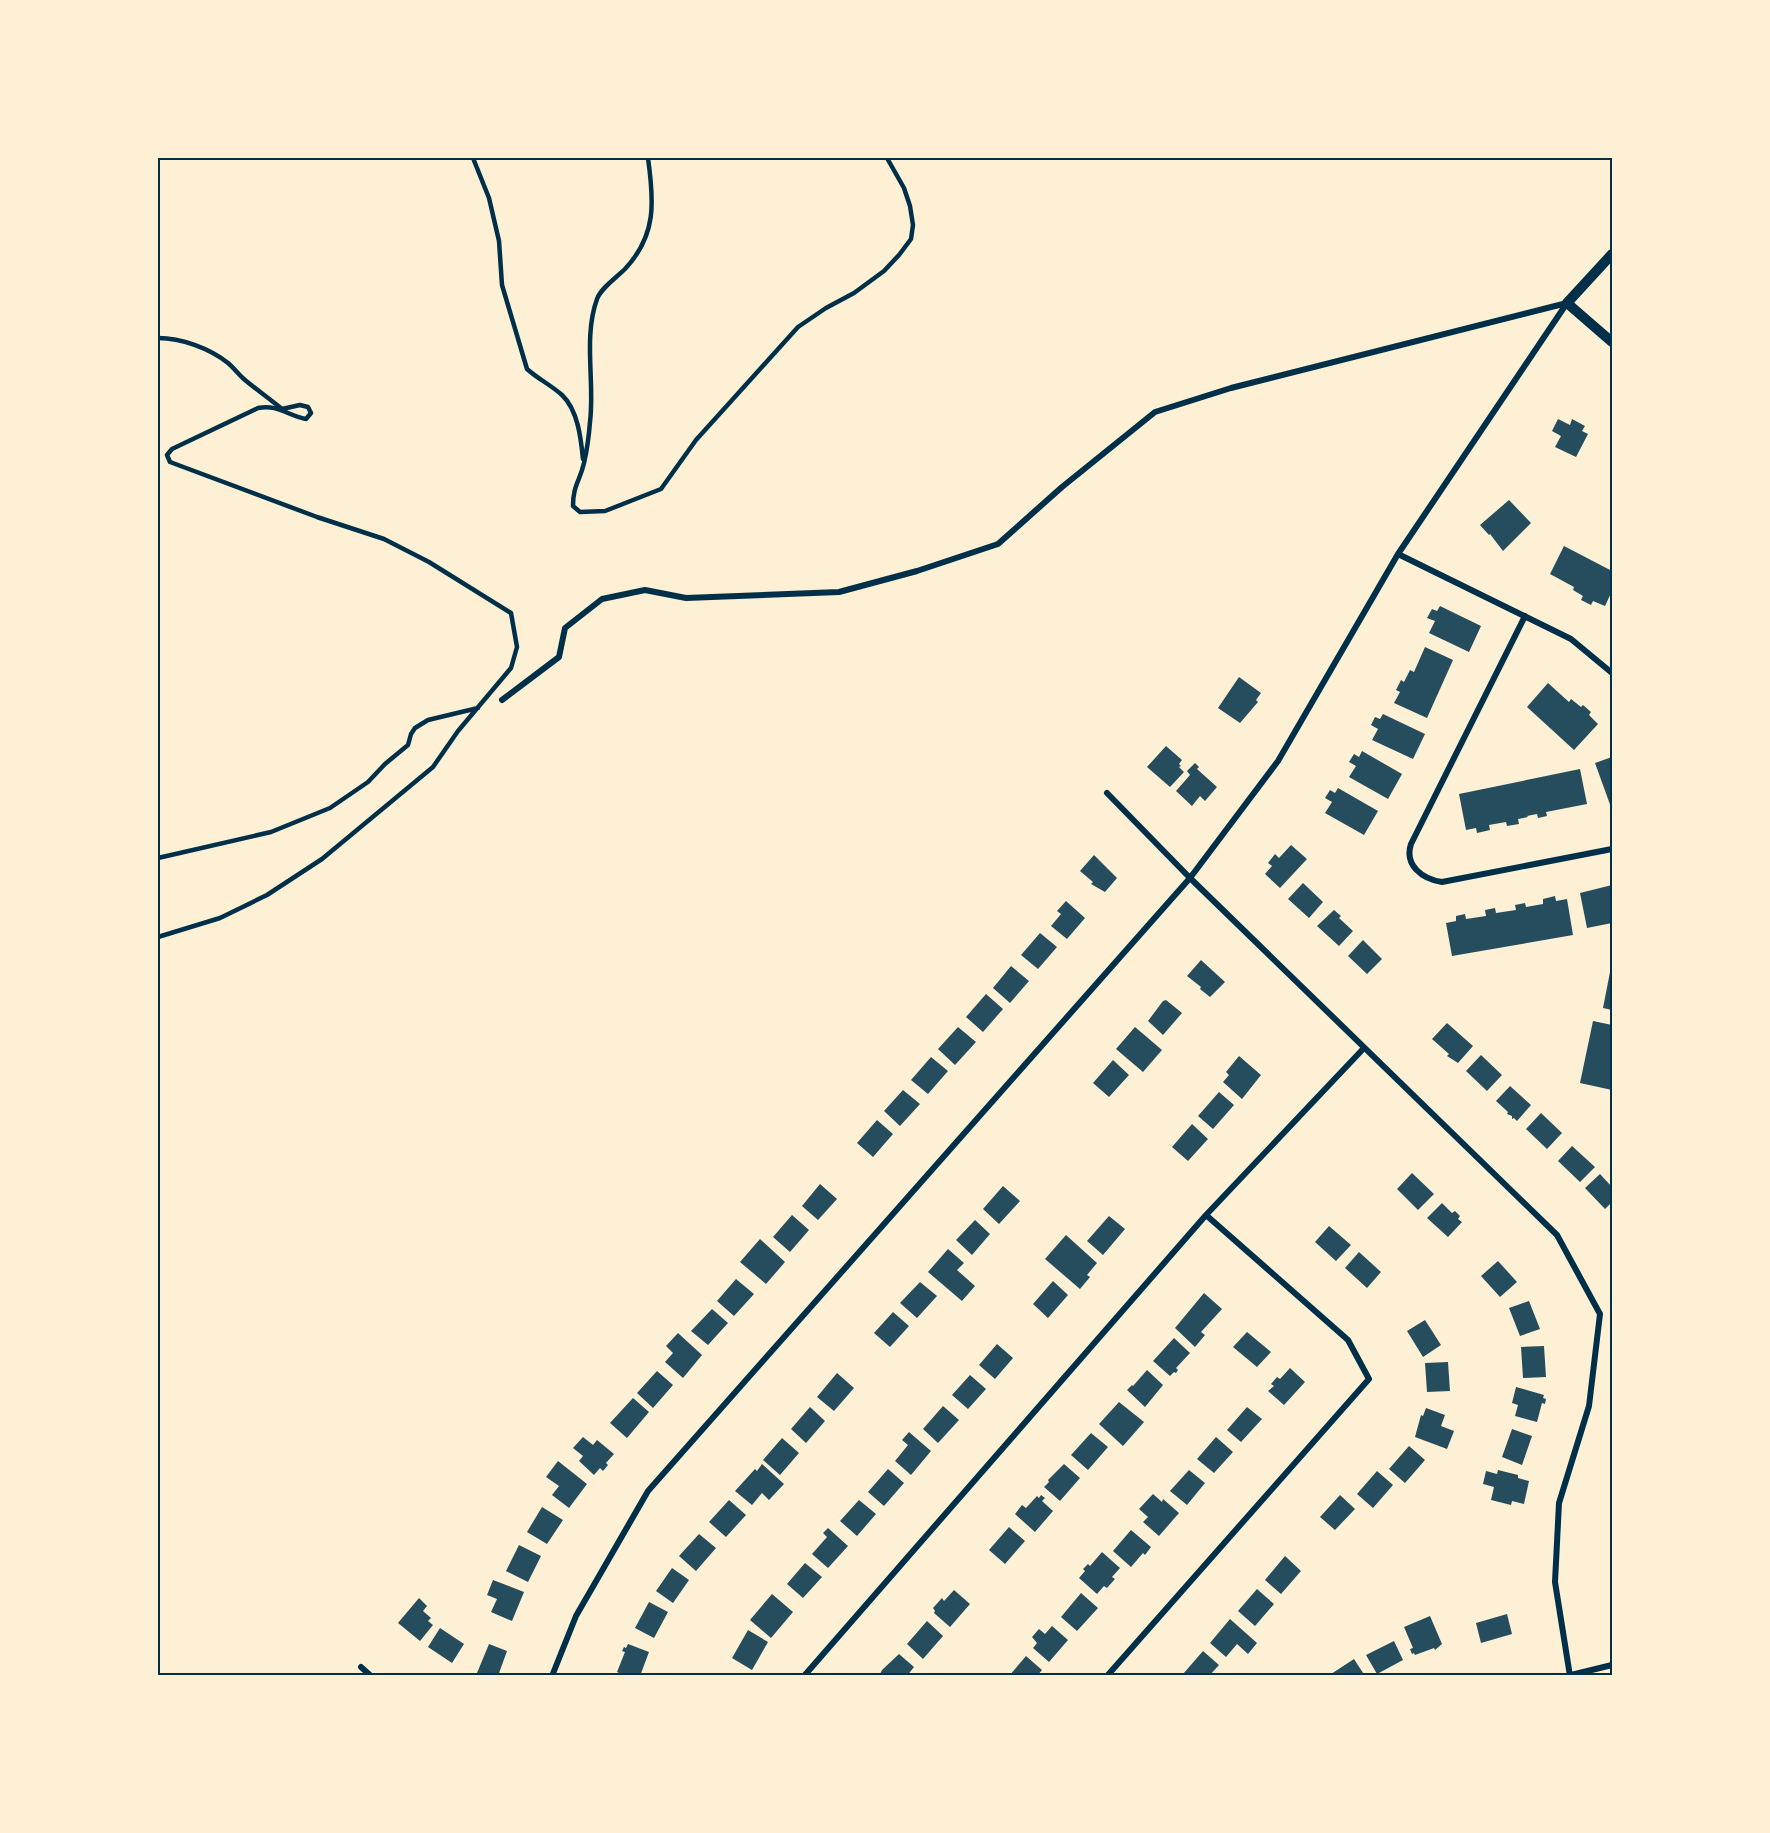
<svg xmlns="http://www.w3.org/2000/svg" width="1770" height="1833" font-family="'Noto Sans',sans-serif">
  <rect width="100%" height="100%" fill="#fdf0d5"/>
  <path fill="#264d5e" d="M1558,419L1570,425L1572,419L1585,426L1582,431L1588,434L1576,457L1555,447L1561,436L1552,431Z
    M1509,500L1531,523L1503,551L1490,534L1489,535L1480,525Z
    M1564,546L1612,571V591L1605,606L1593,601L1591,605L1581,600L1583,596L1573,590L1574,587L1550,574Z
    M1440,606L1481,626L1469,652L1429,633L1435,621L1427,618L1432,609L1437,611Z
    M1425,647L1453,660L1427,718L1394,703L1400,692L1396,690L1401,680L1404,682L1410,670L1414,672Z
    M1239,677L1261,693L1256,700L1258,702L1240,723L1218,708Z
    M1548,683L1569,702L1571,699L1581,707L1583,705L1591,712L1589,715L1598,724L1574,750L1527,707Z
    M1383,714L1425,734L1413,759L1372,740L1378,729L1371,725L1375,717L1380,719Z
    M1166,746L1182,760L1179,764L1181,766L1179,767L1184,772L1170,787L1147,767Z
    M1362,751L1402,774L1388,799L1349,777L1356,766L1349,762L1354,754L1359,757Z
    M1612,757V810L1595,763Z
    M1195,763L1199,767L1197,769L1217,787L1205,801L1200,796L1192,806L1176,791L1190,775L1187,771Z
    M1580,769L1587,804L1546,812L1547,816L1538,818L1537,814L1527,816L1528,817L1518,819L1519,824L1507,826L1506,822L1489,825L1490,830L1477,833L1476,828L1466,830L1459,794Z
    M1338,788L1378,811L1364,835L1325,813L1332,802L1325,798L1330,790L1335,793Z
    M1291,845L1307,859L1280,888L1265,874L1272,866L1268,863L1275,854L1279,858Z
    M1094,855L1117,878L1105,892L1091,884L1093,882L1080,871Z
    M1303,883L1323,902L1309,918L1288,899Z
    M1612,885V923L1587,928L1580,893Z
    M1555,896L1556,901L1567,899L1573,935L1452,956L1446,923L1456,921V916L1465,914L1466,919L1486,916L1485,910L1495,908L1496,913L1516,910L1515,905L1525,903L1526,907L1543,904V899Z
    M1066,901L1085,918L1067,939L1051,926L1061,914L1057,911Z
    M1334,910L1341,916L1339,918L1353,931L1339,946L1317,926Z
    M1040,933L1057,947L1038,969L1021,955Z
    M1363,940L1382,959L1367,974L1348,956Z
    M1201,960L1225,982L1210,997L1200,989L1201,987L1187,976Z
    M1011,966L1029,981L1010,1003L993,988Z
    M1611,967H1612V1010L1603,1008Z
    M986,994L1003,1009L983,1032L966,1017Z
    M1166,1000L1182,1013L1163,1035L1148,1021L1163,1001Z
    M1593,1021L1612,1025V1090L1580,1083Z
    M1447,1023L1473,1046L1458,1063L1447,1056L1449,1054L1432,1039Z
    M958,1027L976,1042L955,1065L938,1049Z
    M1135,1027L1162,1050L1143,1072L1116,1049Z
    M1481,1055L1502,1075L1487,1091L1466,1071Z
    M1239,1056L1261,1075L1242,1099L1223,1082L1229,1075L1226,1072Z
    M931,1057L948,1071L928,1094L911,1080Z
    M1113,1060L1129,1075L1109,1097L1093,1083Z
    M1510,1086L1531,1105L1517,1121L1514,1118L1512,1119V1116L1507,1114L1508,1112L1496,1101Z
    M903,1090L920,1104L900,1126L884,1111Z
    M1219,1092L1234,1105L1213,1129L1198,1116Z
    M1541,1113L1562,1133L1547,1149L1526,1129Z
    M877,1120L893,1134L873,1157L857,1143Z
    M1192,1124L1208,1139L1188,1161L1172,1147Z
    M1572,1146L1595,1167L1580,1182L1558,1161Z
    M1412,1173L1434,1194L1418,1210L1397,1189Z
    M1600,1174L1612,1187V1202L1605,1209L1585,1188Z
    M820,1184L837,1199L818,1220L802,1206Z
    M1003,1186L1020,1201L999,1224L983,1209Z
    M1442,1203L1452,1213L1455,1211L1460,1216L1458,1219L1462,1222L1448,1237L1427,1218Z
    M792,1215L809,1230L790,1252L773,1237Z
    M1109,1216L1125,1229L1103,1255L1087,1241Z
    M975,1220L990,1234L972,1255L956,1240Z
    M1329,1226L1351,1245L1336,1261L1315,1242Z
    M1066,1235L1097,1263L1087,1275L1090,1277L1080,1289L1045,1259Z
    M760,1239L785,1262L766,1284L740,1262Z
    M948,1249L964,1263L957,1270L975,1286L962,1301L928,1272Z
    M1359,1252L1381,1272L1367,1288L1345,1268Z
    M1498,1261L1517,1282L1500,1297L1481,1276Z
    M736,1279L754,1294L734,1316L717,1301Z
    M1053,1281L1068,1295L1048,1318L1033,1304Z
    M920,1282L937,1296L917,1318L900,1303Z
    M1204,1293L1222,1309L1201,1332L1205,1335L1195,1347L1175,1328Z
    M1529,1301L1540,1329L1520,1336L1509,1308Z
    M712,1309L728,1323L708,1345L691,1331Z
    M893,1312L909,1326L890,1347L874,1333Z
    M1425,1320L1441,1345L1423,1357L1407,1331Z
    M1247,1332L1271,1352L1257,1367L1233,1347Z
    M678,1333L702,1355L683,1378L665,1362L673,1353L666,1346Z
    M1174,1338L1190,1353L1176,1368L1178,1370L1176,1373L1174,1372L1170,1376L1153,1361Z
    M997,1344L1013,1358L995,1379L979,1365Z
    M1544,1346L1546,1377L1523,1378L1521,1347Z
    M1448,1362L1450,1391L1427,1392L1425,1363Z
    M1290,1368L1305,1382L1284,1405L1268,1391L1274,1386L1271,1384L1277,1377L1280,1379Z
    M1147,1370L1163,1385L1145,1407L1127,1390L1132,1385L1133,1386Z
    M657,1371L673,1385L653,1408L637,1393Z
    M837,1373L854,1388L834,1411L817,1397Z
    M970,1375L986,1389L968,1409L952,1395Z
    M1516,1387L1544,1395L1543,1398L1546,1399L1545,1404L1542,1403L1537,1422L1515,1416L1518,1405L1512,1403Z
    M633,1398L649,1412L627,1438L610,1423Z
    M1119,1402L1144,1422L1123,1446L1099,1424Z
    M943,1406L959,1420L938,1443L923,1429Z
    M810,1407L825,1421L806,1443L791,1429Z
    M1247,1407L1262,1419L1241,1442L1227,1430Z
    M1426,1408L1445,1415L1441,1426L1454,1431L1447,1449L1415,1437L1421,1415L1423,1416Z
    M1512,1429L1532,1436L1522,1465L1502,1457Z
    M909,1432L931,1451L911,1475L895,1461L908,1445L902,1440Z
    M1091,1433L1108,1447L1088,1470L1071,1455Z
    M583,1437L593,1445L597,1440L614,1454L606,1463L608,1465L603,1471L600,1468L594,1475L579,1461L583,1456L573,1448Z
    M1216,1437L1233,1452L1214,1473L1197,1459Z
    M782,1438L799,1453L780,1475L763,1460Z
    M1409,1446L1425,1460L1405,1483L1389,1469Z
    M558,1461L587,1484L569,1508L552,1495L559,1486L546,1477Z
    M762,1464L784,1484L769,1500L762,1493L752,1505L735,1491L755,1469L757,1471Z
    M1064,1464L1080,1478L1060,1501L1044,1487L1049,1482L1048,1480Z
    M888,1469L904,1483L884,1506L868,1492Z
    M1189,1470L1205,1483L1187,1505L1170,1491Z
    M1498,1470L1518,1475V1478L1529,1481L1524,1504L1512,1501L1511,1505L1491,1500L1494,1487L1483,1484L1486,1471L1497,1474Z
    M1377,1471L1393,1485L1373,1508L1357,1494Z
    M1153,1494L1162,1502L1163,1499L1179,1513L1159,1536L1143,1522L1148,1517L1139,1509Z
    M1041,1495L1045,1498L1042,1501L1053,1511L1035,1532L1015,1514L1022,1505L1026,1508L1037,1496L1039,1498Z
    M1340,1495L1355,1509L1335,1530L1320,1517Z
    M729,1500L746,1515L726,1537L709,1522Z
    M859,1500L876,1514L857,1536L840,1521Z
    M542,1507L563,1520L547,1544L527,1532Z
    M1009,1527L1025,1541L1005,1564L989,1550Z
    M828,1528L848,1546L828,1568L812,1554L827,1537L823,1533Z
    M1131,1530L1151,1547L1145,1555L1143,1553L1131,1567L1113,1551Z
    M699,1534L716,1548L696,1571L679,1556Z
    M519,1545L541,1556L528,1582L506,1571Z
    M1102,1552L1120,1568L1112,1577L1115,1579L1107,1588L1104,1586L1097,1594L1079,1578L1085,1571L1083,1569L1088,1564L1090,1566Z
    M1285,1556L1301,1571L1281,1594L1265,1580Z
    M805,1563L822,1577L803,1598L787,1584Z
    M672,1568L689,1580L673,1603L656,1591Z
    M493,1580L524,1592L512,1621L491,1612L497,1599L487,1595Z
    M1257,1589L1274,1604L1255,1626L1238,1611Z
    M954,1590L970,1604L950,1627L934,1613L935,1611L933,1608L942,1598L944,1601Z
    M1081,1593L1098,1608L1077,1631L1061,1617Z
    M772,1594L793,1612L771,1638L750,1620Z
    M419,1598L427,1606L423,1611L431,1618L428,1621L433,1625L420,1641L398,1623Z
    M649,1602L668,1612L654,1638L635,1628Z
    M1507,1614L1512,1634L1481,1643L1476,1623Z
    M1430,1616L1442,1644L1435,1650L1434,1648L1415,1655L1414,1653L1412,1654L1410,1649L1413,1648L1404,1627Z
    M1230,1619L1257,1643L1248,1654L1237,1644L1226,1657L1210,1643Z
    M927,1621L943,1636L923,1659L907,1644Z
    M1052,1626L1068,1640L1049,1662L1033,1648L1037,1643L1032,1637L1039,1629L1045,1634Z
    M440,1628L464,1644L452,1663L428,1647Z
    M748,1630L768,1642L752,1670L732,1658Z
    M1394,1641L1403,1660L1377,1674L1366,1655Z
    M489,1644L507,1651L498,1676H483L477,1673Z
    M628,1644L649,1652L640,1676H625L617,1672L625,1652L622,1651L624,1647L626,1648Z
    M1203,1651L1219,1665L1209,1676H1185L1183,1674Z
    M899,1654L914,1667L907,1676H882L880,1674L882,1670Z
    M1026,1656L1042,1670L1037,1676H1009Z
    M1354,1659L1365,1676H1328Z"/>
  <g fill="none" stroke-linecap="round" stroke-linejoin="round">
    <path stroke="#003049" stroke-width="4.5" d="M473,158L489,198L499,241L502,285L527,369C538,379 551,385 562,395C578,410 581,439 583,459
      M648,158C654,201 657,235 625,269C617,277 601,288 597,299C583,338 595,382 590,422C589,435 587,450 584,463C580,481 573,485 573,506L580,512L605,511L661,489L696,440L798,327L826,308L854,293L884,271L899,255L911,239L913,225L910,206L904,188L887,158
      M158,338C181,338 209,348 228,363C234,368 239,375 245,380C257,390 270,399 282,409L300,405L308,407L311,413L306,419C288,416 278,404 258,408L172,449L167,455L170,462L317,517L384,539L429,562L511,613L517,647L511,668L458,731L433,767L322,859L267,895L220,918L158,937
      M158,858L271,832L330,808L368,782L385,764L408,745L411,734L415,728L428,720L478,708"/>
    <path stroke="#003049" stroke-width="6" d="M1398,554L1571,639L1612,673
      M1525,616L1411,844C1404,865 1422,879 1442,882L1612,849
      M502,700L559,657L565,628L602,599L645,590L686,598L839,592L917,571L998,544L1062,487L1155,412L1231,388L1567,303
      M1107,793L1190,878L1557,1235L1600,1314L1589,1406L1559,1503L1555,1582L1570,1676
      M361,1667L371,1676
      M552,1676L576,1616L648,1491L1190,878L1278,761L1398,554L1567,303
      M804,1676L1206,1215L1364,1048
      M1107,1676L1369,1379L1348,1340L1206,1215
      M1567,1676L1612,1665"/>
    <path stroke="#003049" stroke-width="10" d="M1612,254L1567,303L1612,342"/>
  </g>
  <rect width="1770" height="1833" fill="none" stroke="#fdf0d5" stroke-width="318"/>
  <rect x="159" y="159" width="1452" height="1515" fill="none" stroke="#003049" stroke-width="2"/>
</svg>
